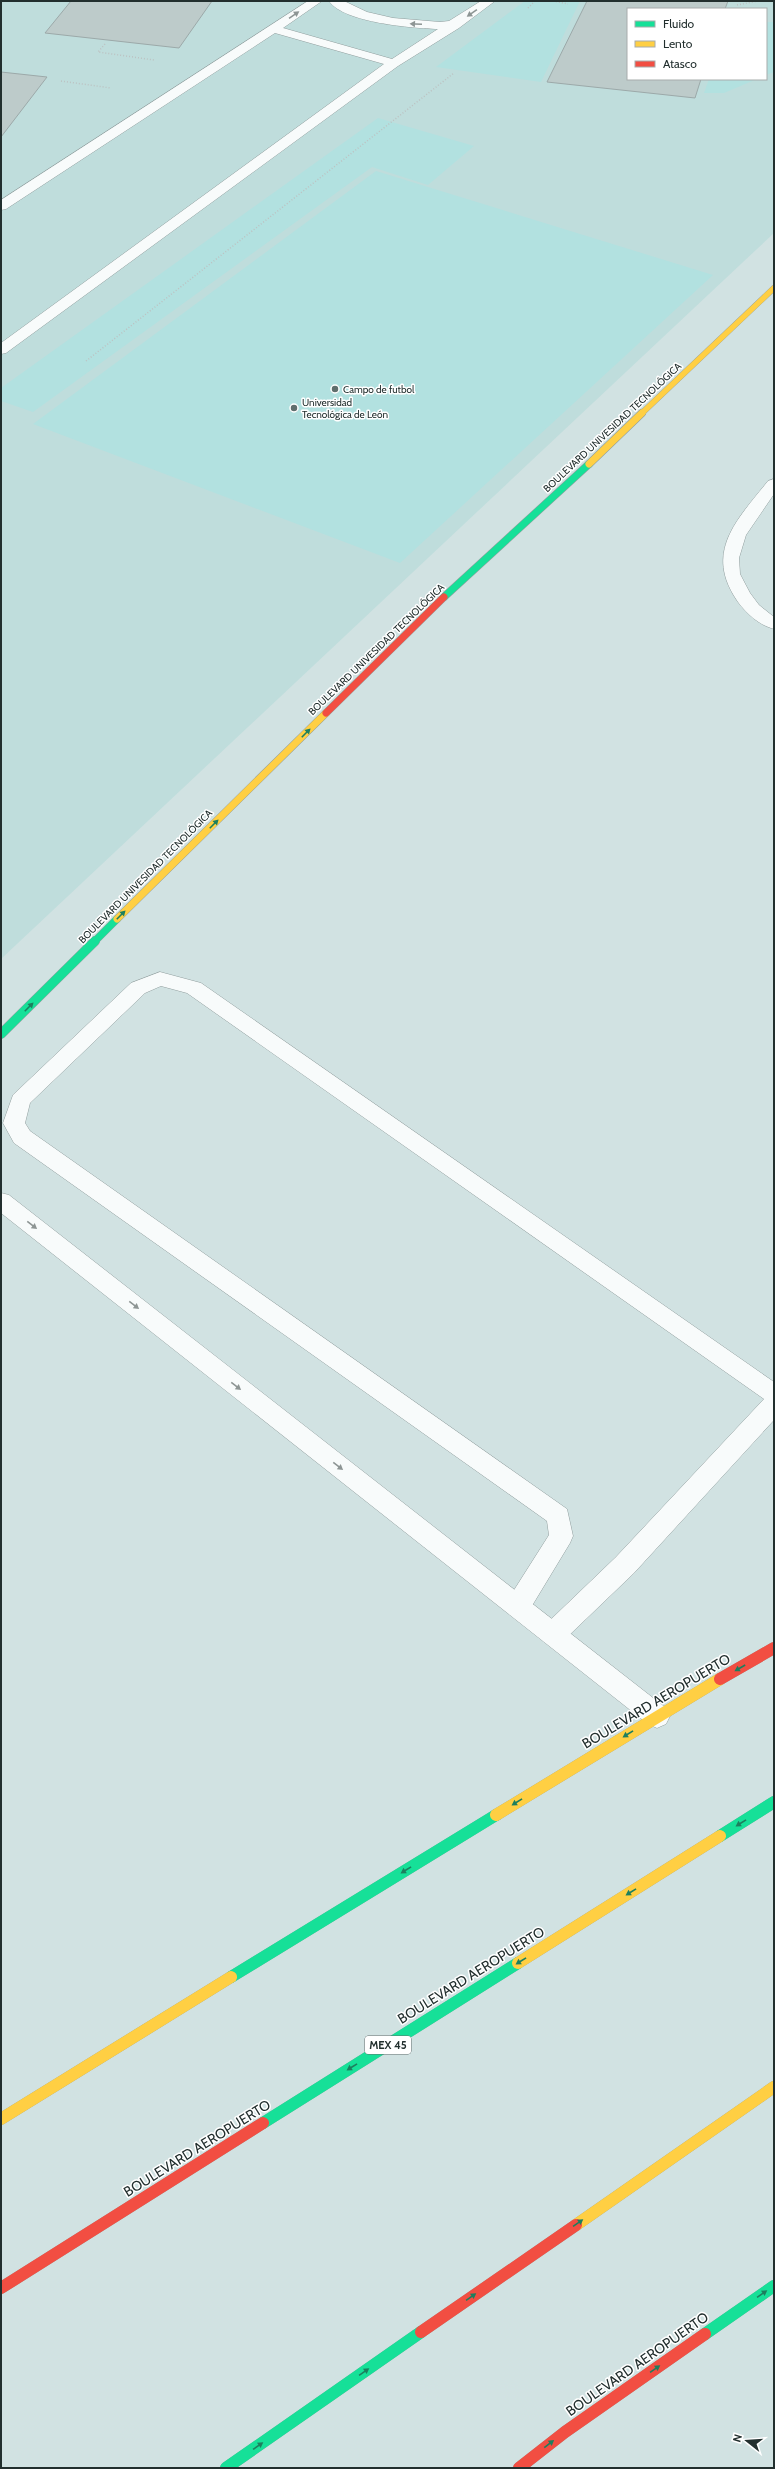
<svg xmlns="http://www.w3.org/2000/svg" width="775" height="2469" font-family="Cabin,sans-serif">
  <rect width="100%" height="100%" fill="#d1e2e2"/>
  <path fill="#bfdddc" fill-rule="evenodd" d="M1,1H774V233L1,959ZM628,9H766V79H628Z"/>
  <path fill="#b2e1e0" d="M525,1H580L541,82L436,67Z
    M766,22H774V72L766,75Z
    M709,79H757L724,93H704Z
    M378,118L474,146L428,185L372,167L33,412L1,401V388Z
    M376,171L713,275L400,563L33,424Z"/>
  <path fill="#bdcbca" stroke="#9ca9a9" d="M71,1H212L179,48L45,33Z
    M587,1H728L725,9H628V79H701L695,98L547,82Z
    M1,72L47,77L1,137Z"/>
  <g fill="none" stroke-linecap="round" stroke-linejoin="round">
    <defs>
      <path id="lane" d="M308,1H322L283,28L392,59L438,29C413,28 344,23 329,1H344L367,12L393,18L440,22L449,21L481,1H495L459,28L398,66L6,353L1,354V343L384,64L275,33L6,209L1,210V200Z
        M774,479V494L746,535L739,558L740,574L750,593L759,605L774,617V629C759,625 747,614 738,602C703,552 737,520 768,481Z
        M160,972L201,983L774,1382V1420L634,1573L562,1642L553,1645L544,1642L540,1634L544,1626L616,1557L764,1399L187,993L161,986L145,993L30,1103L25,1123L30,1131L567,1509L573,1536L570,1543L527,1614L518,1617L509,1614L506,1606L509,1598L549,1535L547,1521L14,1143L3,1123L13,1095L131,983Z"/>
      <path id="street" d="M1,1193L9,1195L666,1708L670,1716L666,1724L657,1728L648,1724L1,1213Z"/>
      <path id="fast-far2" d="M444,597L589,464
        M94,942L117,919"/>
      <path id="fast-far1" d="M1,1034L95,941"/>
      <path id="fast" d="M720,1836L774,1802
        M231,1977L496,1815
        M263,2123L518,1963
        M705,2334L774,2286
        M226,2468L421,2332"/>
      <path id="slow-far2" d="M641,414L774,288"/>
      <path id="slow-far1" d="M589,464L642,413
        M117,919L326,713"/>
      <path id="slow" d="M496,1815L720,1679
        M518,1963L720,1836
        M1,2119L231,1977
        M576,2225L774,2087"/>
      <path id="jam-far1" d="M326,713L444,597"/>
      <path id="jam" d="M720,1679L774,1648
        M1,2288L263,2123
        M421,2332L576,2225
        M519,2468L565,2432L705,2334"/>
    </defs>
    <use href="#lane" stroke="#919e9e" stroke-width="1"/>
    <use href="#street" stroke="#919e9e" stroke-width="1"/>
    <use href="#fast-far2" stroke="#919e9e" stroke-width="8"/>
    <use href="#fast-far1" stroke="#919e9e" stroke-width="10"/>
    <use href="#fast" stroke="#919e9e" stroke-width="12"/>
    <use href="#slow-far2" stroke="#919e9e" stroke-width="6"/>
    <use href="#slow-far1" stroke="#919e9e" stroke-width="8"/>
    <use href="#slow" stroke="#919e9e" stroke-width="12"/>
    <use href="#jam-far1" stroke="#919e9e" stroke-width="8"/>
    <use href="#jam" stroke="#919e9e" stroke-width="12"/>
    <path stroke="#bcc2c2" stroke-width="1.5" stroke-dasharray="1 2" stroke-linecap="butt" d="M553,1L568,4
      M737,5L758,1
      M528,8L535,1
      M105,44L98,52L154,60
      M61,81L111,88
      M86,361L454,73"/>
    <use href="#lane" fill="#f8fbfb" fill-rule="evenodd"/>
    <use href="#street" fill="#f8fbfb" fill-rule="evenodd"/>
    <use href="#fast-far2" stroke="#16e098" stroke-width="7"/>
    <use href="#fast-far1" stroke="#16e098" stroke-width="9"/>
    <use href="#fast" stroke="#16e098" stroke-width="12"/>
    <use href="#slow-far2" stroke="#ffcf43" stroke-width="5.5"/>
    <use href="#slow-far1" stroke="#ffcf43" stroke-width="7"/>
    <use href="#slow" stroke="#ffcf43" stroke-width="12"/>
    <use href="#jam-far1" stroke="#f24e42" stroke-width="7"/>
    <use href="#jam" stroke="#f24e42" stroke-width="12"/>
  </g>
  <defs><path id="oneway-solid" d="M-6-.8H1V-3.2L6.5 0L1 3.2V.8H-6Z"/></defs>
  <g fill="#8d9594">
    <use href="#oneway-solid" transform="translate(472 13) rotate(145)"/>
    <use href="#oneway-solid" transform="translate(294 15) rotate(-34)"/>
    <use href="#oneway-solid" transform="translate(416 24) rotate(-177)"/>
    <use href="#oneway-solid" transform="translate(32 1225) rotate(38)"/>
    <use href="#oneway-solid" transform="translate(134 1305) rotate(38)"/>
    <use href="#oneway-solid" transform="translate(236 1386) rotate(38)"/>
    <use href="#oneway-solid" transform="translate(338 1466) rotate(38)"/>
  </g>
  <g fill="#1d7f5e">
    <use href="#oneway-solid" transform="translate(306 733) rotate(-45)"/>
    <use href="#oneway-solid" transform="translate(214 824) rotate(-45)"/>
    <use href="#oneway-solid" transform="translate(121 915) rotate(-45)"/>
    <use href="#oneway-solid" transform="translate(29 1007) rotate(-45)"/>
    <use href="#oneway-solid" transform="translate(740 1668) rotate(150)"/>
    <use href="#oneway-solid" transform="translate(628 1734) rotate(148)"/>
    <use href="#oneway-solid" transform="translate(517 1802) rotate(148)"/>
    <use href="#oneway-solid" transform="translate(741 1823) rotate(148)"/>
    <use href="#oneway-solid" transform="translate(406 1870) rotate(148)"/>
    <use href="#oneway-solid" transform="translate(631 1892) rotate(148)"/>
    <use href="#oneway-solid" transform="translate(521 1961) rotate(148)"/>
    <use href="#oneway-solid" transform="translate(352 2067) rotate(148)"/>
    <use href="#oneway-solid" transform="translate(578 2223) rotate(-35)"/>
    <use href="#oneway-solid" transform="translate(762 2294) rotate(-35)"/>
    <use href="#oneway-solid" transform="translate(471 2297) rotate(-35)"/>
    <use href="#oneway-solid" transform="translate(655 2369) rotate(-35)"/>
    <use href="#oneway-solid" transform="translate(364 2372) rotate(-35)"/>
    <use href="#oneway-solid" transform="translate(549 2444) rotate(-38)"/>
    <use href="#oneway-solid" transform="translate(258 2446) rotate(-35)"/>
  </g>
  <g fill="#5f6e6d" stroke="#fff" stroke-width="1.5">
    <circle cx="335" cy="389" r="4"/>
    <circle cx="294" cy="408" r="4"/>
  </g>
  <g text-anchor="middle" stroke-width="3" stroke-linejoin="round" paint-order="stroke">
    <g font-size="10" fill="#222f2e" stroke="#fff" text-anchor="start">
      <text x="343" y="393">Campo de futbol</text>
      <text x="302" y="406">Universidad<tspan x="302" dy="12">Tecnológica de León</tspan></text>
    </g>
    <g font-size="10" fill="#222f2e" stroke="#fff">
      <text transform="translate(612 427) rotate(-43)" y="4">BOULEVARD UNIVESIDAD TECNOLÓGICA</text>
      <text transform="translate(376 649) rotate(-44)" y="4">BOULEVARD UNIVESIDAD TECNOLÓGICA</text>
      <text transform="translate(145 876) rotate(-45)" y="4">BOULEVARD UNIVESIDAD TECNOLÓGICA</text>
    </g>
    <rect fill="#fff" stroke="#646d6d" stroke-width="1" x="365" y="2036" width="46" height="18" rx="3"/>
    <g font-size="11" font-weight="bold" fill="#222f2e">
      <text x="388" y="2049">MEX 45</text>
    </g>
    <g font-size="14" fill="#222f2e" stroke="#fff">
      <text transform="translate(656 1701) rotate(-31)" y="5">BOULEVARD AEROPUERTO</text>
      <text transform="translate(471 1975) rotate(-32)" y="5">BOULEVARD AEROPUERTO</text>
      <text transform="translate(197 2148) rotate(-32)" y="5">BOULEVARD AEROPUERTO</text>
      <text transform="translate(637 2364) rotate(-35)" y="5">BOULEVARD AEROPUERTO</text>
    </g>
  </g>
  <rect width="775" height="2469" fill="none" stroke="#222f2e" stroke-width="4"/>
  <rect x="627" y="8" width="140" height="72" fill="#ffffff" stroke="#a7acab"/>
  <rect x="635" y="21" width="20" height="6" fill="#16e098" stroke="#a7acab"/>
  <text x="663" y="28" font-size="12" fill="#222f2e">Fluido</text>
  <rect x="635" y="41" width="20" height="6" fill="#ffcf43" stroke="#a7acab"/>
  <text x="663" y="48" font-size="12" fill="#222f2e">Lento</text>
  <rect x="635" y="61" width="20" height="6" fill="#f24e42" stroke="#a7acab"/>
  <text x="663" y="68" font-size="12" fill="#222f2e">Atasco</text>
  <g transform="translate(747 2441) rotate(287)" stroke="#ffffff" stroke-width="3" paint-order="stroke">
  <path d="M0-3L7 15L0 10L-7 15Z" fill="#222f2e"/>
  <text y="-6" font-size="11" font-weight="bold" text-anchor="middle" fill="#222f2e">N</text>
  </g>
</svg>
